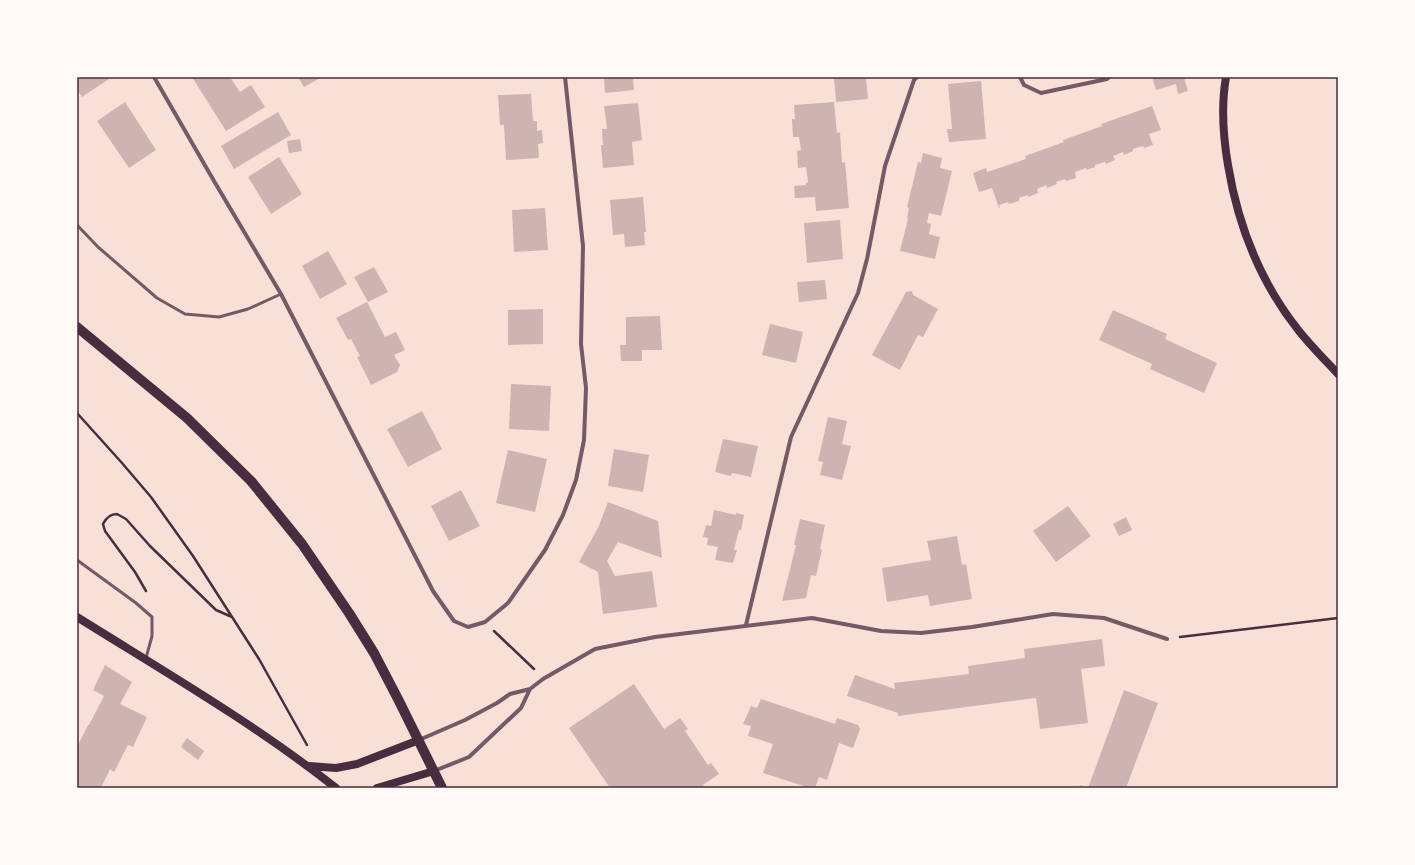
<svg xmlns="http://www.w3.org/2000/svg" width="1415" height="865" font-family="Commissioner,sans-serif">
  <rect width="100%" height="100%" fill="#f7e1d7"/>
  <path fill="#ccb4b1" d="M77,77H108L109,79L82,97L77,90Z
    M192,77H230L240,92L251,85L265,107L226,131Z
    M298,77H322L304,87Z
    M604,77H633L634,90L605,93Z
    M839,77H866L868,99L836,102L834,78Z
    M1152,77H1184L1188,91L1178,94L1176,84L1156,90Z
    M981,81L986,139L949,142L947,129H952L948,84Z
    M531,94L533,121H537V131L542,130L543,143L538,144L539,158L506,160L504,125H500L498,95Z
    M125,102L156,150L129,168L97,121Z
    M834,102L837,133L840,132L842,163L845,162L849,208L816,211L815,197L795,198L794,186L806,185V183L808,182L806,167L798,168L797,151L801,150L799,137H793L792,119H795L794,105Z
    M638,103L642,140L632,142L634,165L603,168L601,145H603L602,129H607L604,106Z
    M1152,106L1161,130L1149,134L1153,145L1144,148L1143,146L1133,149V151L1124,155L1123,152L1113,156L1115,160L1106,164L1105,162L1095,165V167L1086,170V168L1075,172L1076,178L1066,181L1065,179L1056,182L1057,184L1047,188L1046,185L1037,189L1038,193L1028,197V195L1019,198V201L1009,204L1008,202L999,205L1000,208H999L992,188L979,192L973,173L986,168L987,172L1026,159L1025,156L1064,142L1063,140L1102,126L1101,124Z
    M278,112L291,135L234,169L221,146Z
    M300,139L302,151L289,153L287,141Z
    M923,153L942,158L940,168L952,171L941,216L929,213L927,223L931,224L929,234L940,237L935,259L900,251L908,219L907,218L909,208L907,207L918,162L921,163Z
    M279,157L302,194L271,214L248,177Z
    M643,197L646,232H644L645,245L625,247L624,234L613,235L610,200Z
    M545,208L548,250L514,252L512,210Z
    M840,220L843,259L807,263L804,223Z
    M328,251L347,284L320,299L302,266Z
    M374,267L388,292L368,302L354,277Z
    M825,280L827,299L799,302L797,282Z
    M912,291L913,295L938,309L923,337L918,335L900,370L872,355L906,292Z
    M367,302L385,337L396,332L405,350L394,355L400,365L397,372L371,385L357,357L360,356L351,339L348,340L336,318Z
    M543,309V344L508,345V310Z
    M1113,310L1167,334L1165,339L1217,363L1204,393L1150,369L1152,364L1099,340Z
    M660,316L662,350H642V361H621L620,345H626V317Z
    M770,324L803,332L796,363L762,355Z
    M511,384L551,386L549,431L509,429Z
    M422,411L442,449L408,467L387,429Z
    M828,417L847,421L842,444L851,446L842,480L820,475L823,462L818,461Z
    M723,439L758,446L751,477L732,473L731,476L715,472Z
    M614,449L649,455L643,492L608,486Z
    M508,450L547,459L535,512L496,503Z
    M461,490L480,526L449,541L431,506Z
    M608,502L658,521L662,558L618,542L607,561L615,576L652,571L657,607L603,614L598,572L579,562L598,528Z
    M1068,506L1091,536L1056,562L1033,531Z
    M714,510L736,515V513L744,515L741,530H739L734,550H737L733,563L715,560L718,547L707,545L708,538L703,537L706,525L711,526Z
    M1126,517L1132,530L1119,536L1113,524Z
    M800,519L825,525L820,549L822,550L816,576L811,575L806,598L782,601L796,545H794Z
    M957,536L962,565L966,564L972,599L930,606L928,595L887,602L882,568L931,560L927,541Z
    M1102,639L1105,666L1081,669L1088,723L1040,729L1036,698L898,716V713L847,696L855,675L895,689L894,683L969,674L968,666L1025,658L1024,649Z
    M105,665L132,682L120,704L147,717L133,747L128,745L114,772L110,769L101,788H77V756L78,754L77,747L88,725H89L104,696L93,690Z
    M634,684L664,729L680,718L688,729L685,731L708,765L711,763L719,774L703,785L705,788H610L569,728Z
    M1124,690L1158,703L1126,788H1079L1080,785L1088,788Z
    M761,699L835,724L837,718L858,725L860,729L853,748L839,743L827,780L819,777L815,788H810L763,773L773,744L748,736L751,726L743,724L751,706L757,708Z
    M187,738L204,751L198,760L181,747Z"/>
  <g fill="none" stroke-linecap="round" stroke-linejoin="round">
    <path stroke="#4a2c40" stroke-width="2.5" d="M77,413L122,463L151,497L193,556L259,659L307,745
      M146,591L135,572L105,531L103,524C106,518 110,514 117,514L126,519L150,546L216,610L232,617
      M494,631L534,669
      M1180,637L1338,618"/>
    <path stroke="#755966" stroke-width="3" d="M77,225L98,247L157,298L185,314L219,317L248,309L281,294
      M77,560L136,603L152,617V636L146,658"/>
    <path stroke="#755966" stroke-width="4" d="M154,77L214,181L281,294L433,591L454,621L468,627L485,622L508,603L545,550L563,515L576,480L584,440L586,388L581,344L583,246L565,77
      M1020,77L1024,85L1041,93L1107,79L1109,77
      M746,625L791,437L858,293L867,259L885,166L914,80L917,77
      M419,740L465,720L497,703L510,694L530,689
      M434,771L469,757L521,708L530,689L543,679L595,649L655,637L812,618L881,631L921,633L972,627L1053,614L1104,618L1167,639"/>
    <path stroke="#4a2c40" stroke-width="8" d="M1226,77C1221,106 1223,136 1228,165C1238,226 1260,282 1299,331C1311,346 1325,360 1338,374
      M77,617C165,672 255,724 336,788
      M309,766L336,768L357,764L419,740
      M377,788L434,771"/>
    <path stroke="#4a2c40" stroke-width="10" d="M77,327L187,418L251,481L302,544L349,613L374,653L399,701L442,788"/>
  </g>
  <rect width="1415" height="865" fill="none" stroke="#fffaf5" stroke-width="156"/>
  <rect x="78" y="78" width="1259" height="709" fill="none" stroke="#4a2c40" stroke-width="1.5"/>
</svg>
